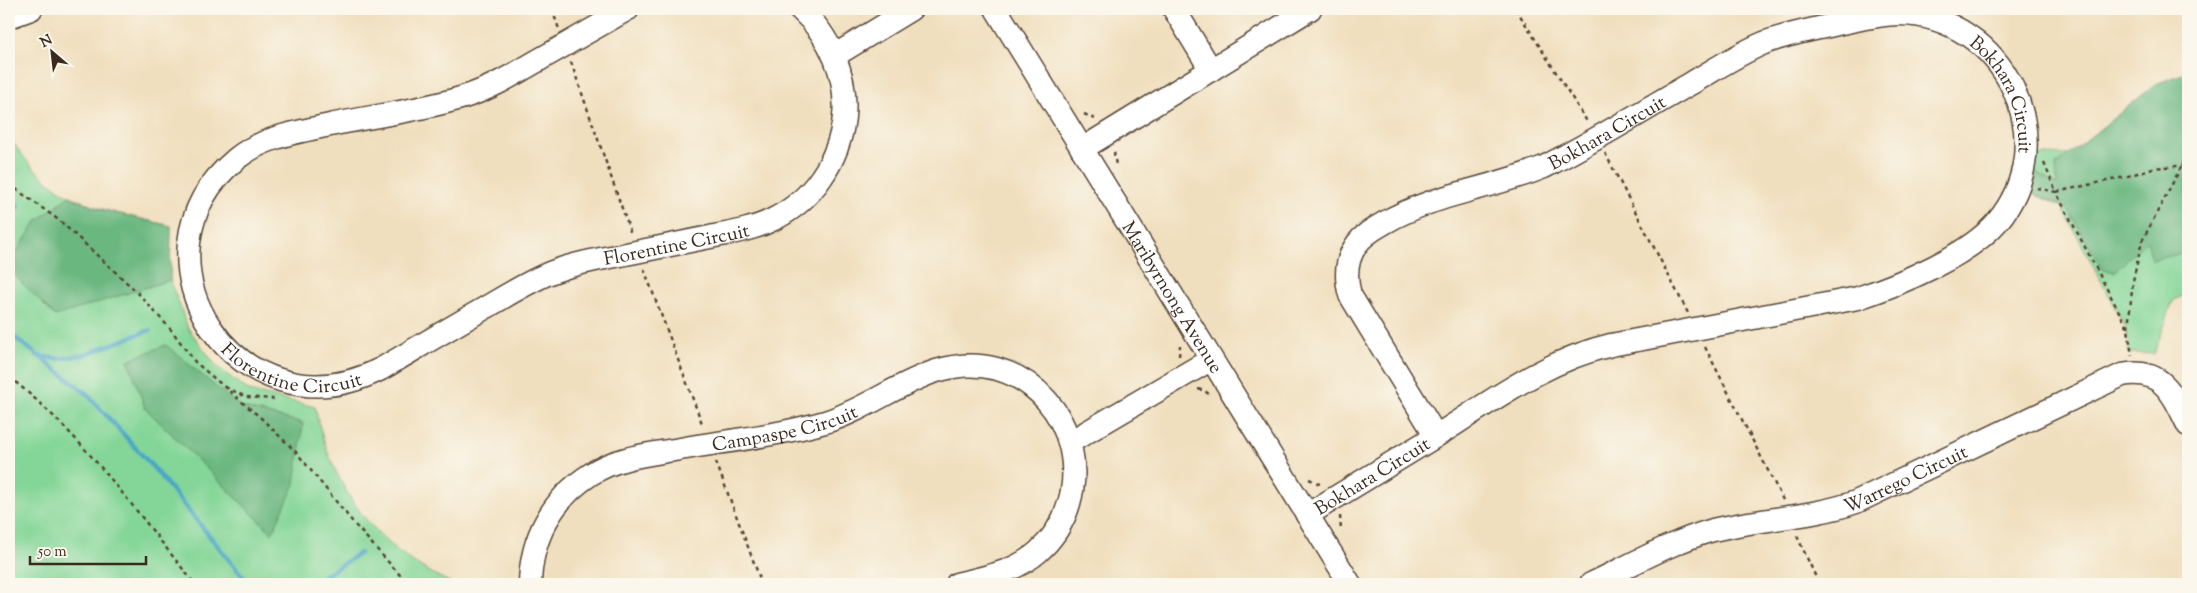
<svg xmlns="http://www.w3.org/2000/svg" width="2197" height="593" font-family="'Sorts Mill Goudy',serif">
  <rect width="100%" height="100%" fill="#fbf7ec"/>
  <filter id="ink" filterUnits="userSpaceOnUse"><feTurbulence type="fractalNoise" baseFrequency=".02" numOctaves="2"/><feDisplacementMap in="SourceGraphic" scale="10" xChannelSelector="R" yChannelSelector="G"/><feConvolveMatrix kernelMatrix="1 2 1 2 8 2 1 2 1" color-interpolation-filters="sRGB"/></filter>
  <filter id="wash" filterUnits="userSpaceOnUse"><feTurbulence type="fractalNoise" baseFrequency=".0096" numOctaves="4" result="noise"/><feDisplacementMap in="SourceGraphic" scale="20" xChannelSelector="R" yChannelSelector="G"/><feGaussianBlur stdDeviation="1.12" result="paint"/><feColorMatrix in="noise" values="0 0 0 0 0 0 0 0 0 0 0 0 0 0 0 0 0 1.4 0 .05"/><feComposite in="paint" operator="in"/></filter>
  <g filter="url(#wash)">
    <rect width="100%" height="100%" fill="#f0dfbe"/>
    <path fill="#84d698" stroke="#60805b" d="M2188,72V293L2173,301L2154,354L2129,353L2126,328L2062,207L2025,190L2034,157L2046,154L2068,155L2156,84Z
      M9,136C51,204 100,209 171,226L170,280L188,328L217,367L249,391L315,407C332,490 376,550 454,584H9Z"/>
    <path fill="#6bb780" stroke="#53704f" d="M2188,72V252L2152,260L2147,240L2115,272L2103,270L2064,203L2061,205L2025,190V180L2036,173L2057,185L2056,165L2068,155L2156,84Z
      M69,196L95,208L171,226L170,280L55,316L9,270V263L37,221Z
      M166,345L240,407L303,423L295,484L272,533L145,408L128,360Z"/>
    <g fill="none" stroke-linecap="round" stroke-linejoin="round">
      <path stroke="#48a5c7" stroke-width="4.5" d="M9,217L19,206
        M9,333L86,393L152,466L249,584
        M41,356L58,359L83,355L150,330
        M312,584L360,553"/>
    </g>
  </g>
  <g filter="url(#ink)">
    <g fill="none" stroke-linecap="round" stroke-linejoin="round">
      <defs>
        <g id="minor">
          <path id="s1" d="M628,9C600,25 572,41 544,57C518,72 493,88 464,97C423,110 373,116 330,125C297,132 263,137 236,159C118,258 239,441 381,369C415,349 450,328 485,308C508,295 530,280 555,271C576,263 599,259 621,255C651,249 680,243 710,237C730,233 752,230 772,220C812,201 839,161 844,117C848,76 830,36 800,9"/>
          <path id="s2" d="M996,9L1350,584"/>
          <path d="M1174,9L1211,70"/>
          <path d="M9,17L31,9"/>
          <path d="M834,56L911,9"/>
          <path d="M1082,149L1310,9"/>
          <path d="M1070,442L1210,360"/>
          <path id="s3" d="M1307,515L1436,436L1350,295C1345,277 1346,259 1357,244C1364,234 1374,229 1384,223C1433,194 1491,189 1544,167C1593,142 1641,112 1690,84C1714,70 1738,54 1764,43C1787,34 1812,30 1837,24C1857,20 1878,14 1899,14C2004,15 2065,141 1997,222C1968,256 1900,284 1858,298L1611,345C1546,360 1492,401 1436,436"/>
          <path id="s4" d="M530,584C531,538 552,499 591,474C615,458 645,455 674,450C724,441 776,436 825,422C883,405 932,351 997,369C1077,392 1100,497 1038,552C1015,572 986,577 957,584"/>
          <path id="s5" d="M1591,584C1631,565 1671,542 1713,530C1761,518 1810,518 1856,502L2122,375C2162,367 2173,394 2188,425"/>
        </g>
      </defs>
      <use href="#minor" stroke="#564536" stroke-width="25"/>
      <path stroke="#564536" stroke-width="2.5" stroke-dasharray="4 4" stroke-linecap="butt" d="M552,9L559,29
        M1516,9L1588,123
        M50,12L59,9
        M571,62L631,234
        M1084,114L1095,119
        M1114,152L1116,166
        M1605,153L1688,313
        M2044,163L2056,192L2125,177L2153,168L2188,165
        M9,184L60,221L137,292L172,331L195,362L261,418L296,452L356,526L408,584
        M2037,188L2056,192L2128,329L2132,356
        M644,269L703,426
        M2128,328L2133,281L2142,241L2188,154
        M1705,347L1783,500
        M1179,356L1180,345
        M9,377C81,433 138,514 195,584
        M225,387L246,397L274,399
        M1198,389L1205,391L1211,396
        M716,462L762,584
        M1309,479L1322,485
        M1340,516L1341,531
        M1797,536L1819,584"/>
      <use href="#minor" stroke="#fff" stroke-width="22"/>
    </g>
  </g>
  <g text-anchor="middle" stroke-width="4.5" stroke-linejoin="round" paint-order="stroke">
    <g font-size="19" fill="#3b2a1e" stroke="#fbf7ec">
      <text dy="7" stroke="none"><textPath href="#s3" startOffset="1110">Bokhara Circuit</textPath></text>
      <text dy="7" stroke="none"><textPath href="#s3" startOffset="646">Bokhara Circuit</textPath></text>
      <text dy="7" stroke="none"><textPath href="#s1" startOffset="1129">Florentine Circuit</textPath></text>
      <text dy="7" stroke="none"><textPath href="#s2" startOffset="338">Maribyrnong Avenue</textPath></text>
      <text dy="7" stroke="none"><textPath href="#s1" startOffset="709">Florentine Circuit</textPath></text>
      <text dy="7" stroke="none"><textPath href="#s4" startOffset="331">Campaspe Circuit</textPath></text>
      <text dy="7" stroke="none"><textPath href="#s3" startOffset="76">Bokhara Circuit</textPath></text>
      <text dy="7" stroke="none"><textPath href="#s5" startOffset="334">Warrego Circuit</textPath></text>
    </g>
  </g>
  <rect width="2197" height="593" fill="none" stroke="#fbf7ec" stroke-width="30"/>
  <g transform="translate(52 52) rotate(332)" stroke="#fbf7ec" stroke-width="4" paint-order="stroke">
  <path d="M0-4L9 19L0 12L-9 19Z" fill="#3b2a1e"/>
  <text y="-8" font-size="14" font-weight="bold" text-anchor="middle" fill="#3b2a1e">N</text>
  </g>
  <path d="M30 556v8h116v-8" fill="none" stroke="#3b2a1e" stroke-width="2.5"/>
  <text x="38" y="556" font-size="15" fill="#3b2a1e" stroke="#fbf7ec" stroke-width="4" paint-order="stroke">50 m</text>
</svg>
